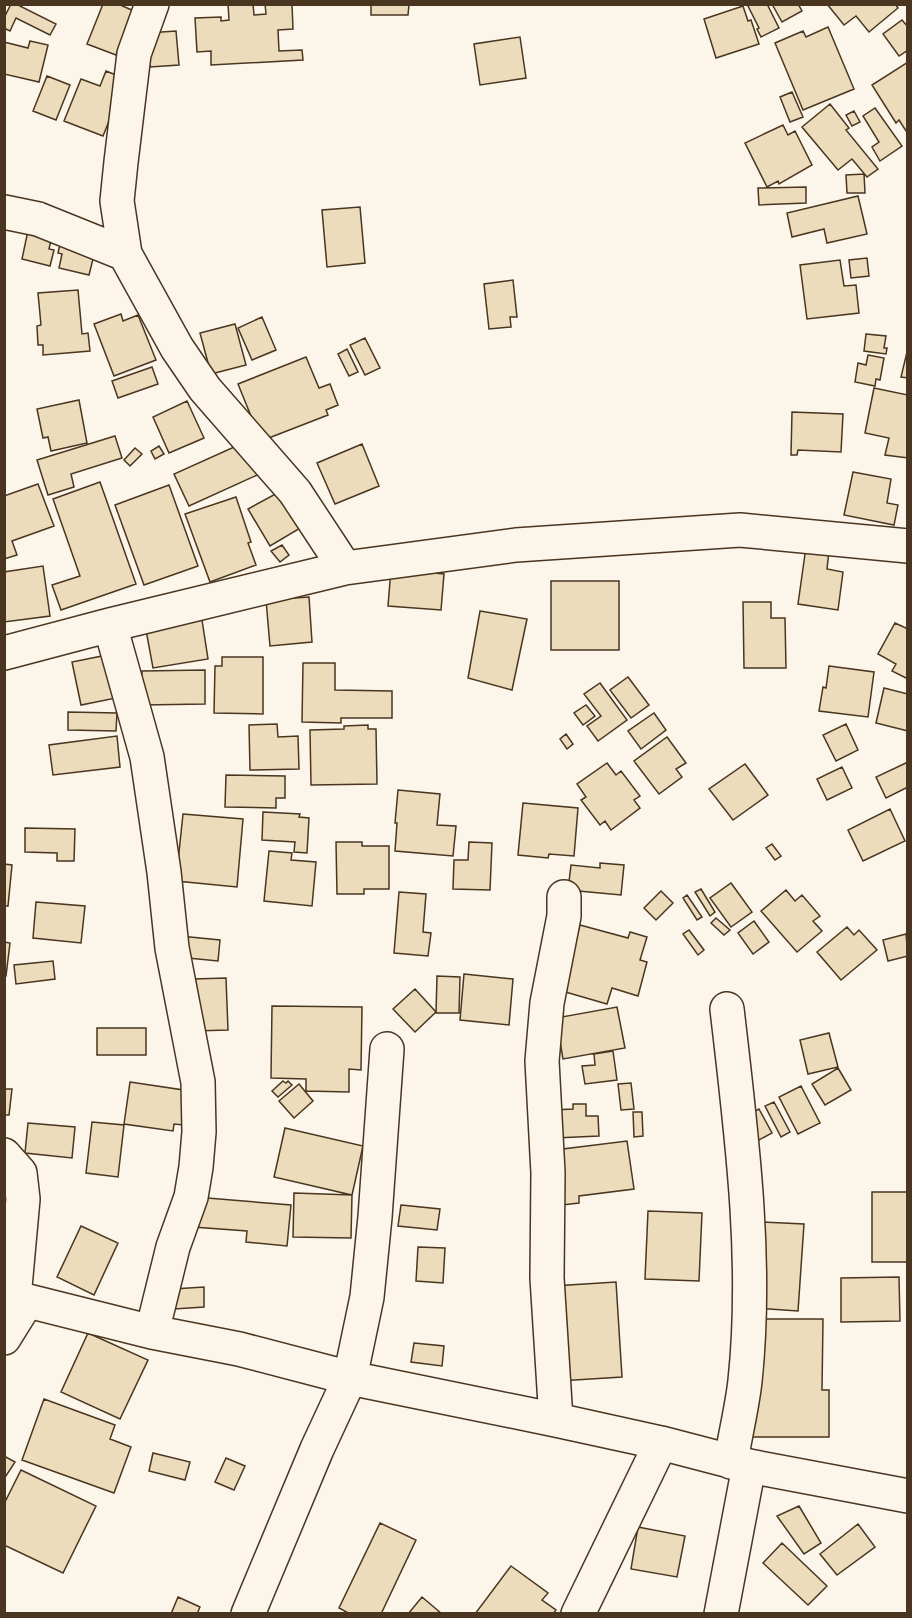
<svg xmlns="http://www.w3.org/2000/svg" width="912" height="1618" font-family="'Archivo Narrow',sans-serif">
  <rect width="100%" height="100%" fill="#fbf6e9"/>
  <path fill="#ecdcbc" stroke="#4a3520" stroke-width="1.5" d="M11,4H16L56,24L50,35L16,18L10,31L4,28V18Z
    M103,4H118L134,11L116,55L87,44Z
    M228,4H253L254,15L266,14L265,4H292L293,29L278,30L279,51L302,50L303,60L211,65V51L197,52L195,18L221,17V21L229,20Z
    M371,4H409L408,15H371Z
    M751,4H767L779,28L761,37L757,29L759,28L748,6Z
    M772,4H798L802,11L782,22Z
    M827,4H895L898,8L869,32L856,16L844,25Z
    M743,6L748,21L751,20L759,44L716,58L704,19Z
    M902,20L908,27V50L899,56L883,34Z
    M828,27L854,89L803,110L775,43L803,31L806,37Z
    M176,31L179,65L150,67L147,33Z
    M520,37L526,78L480,85L474,44Z
    M30,41L48,45L39,82L4,74V42L28,48Z
    M908,62V134L899,120L896,123L872,85Z
    M106,71L126,79L103,136L64,121L81,79L100,86Z
    M47,76L70,85L56,120L33,111Z
    M792,92L803,117L790,122L780,97Z
    M830,104L849,128L846,130L878,169L867,177L852,159L838,170L802,127Z
    M875,108L902,146L880,161L872,147L879,142L863,116Z
    M854,111L860,122L852,126L846,115Z
    M783,125L788,135L795,131L812,165L779,184L778,181L767,187L745,143Z
    M864,174L865,193H847L846,175Z
    M806,187V203L759,205L758,188Z
    M858,196L867,234L827,243L824,229L792,237L787,213Z
    M360,207L365,263L327,267L322,210Z
    M30,221L54,227L49,249L54,250L50,266L22,259Z
    M62,235L97,243L89,275L59,268L62,254L58,253Z
    M867,258L869,276L851,278L849,260Z
    M840,260L844,286L856,285L859,313L807,319L800,265Z
    M513,280L517,317H510L511,327L489,329L484,284Z
    M78,290L82,334L88,333L90,351L43,355V345H38L37,326L41,325L38,293Z
    M121,314L123,321L138,315L156,360L114,376L94,324Z
    M262,317L276,350L252,360L238,328Z
    M235,324L246,365L211,374L200,333Z
    M866,334L886,336L884,348H887L886,354L864,351Z
    M365,338L380,368L365,375L350,345Z
    M347,349L358,372L349,376L338,354Z
    M907,352L908,353V378L901,377Z
    M868,355L884,358L880,380L876,379L875,386L855,382L858,363L866,365Z
    M306,357L319,388L330,384L338,405L326,410L328,415L261,441L238,384Z
    M152,367L158,384L118,398L112,381Z
    M874,388L908,395V458L885,455L889,438L865,433Z
    M79,400L87,443L51,451L48,437L43,438L37,409Z
    M187,401L204,438L169,453L153,417Z
    M792,412L843,414L841,452L798,450L797,455H791Z
    M115,436L122,458L71,474L74,487L48,495L37,460Z
    M243,443L257,475L189,506L174,474Z
    M362,444L379,486L335,504L317,463Z
    M159,446L164,454L155,459L151,451Z
    M135,448L142,454L130,466L124,460Z
    M853,472L891,479L887,503L898,505L894,525L844,515Z
    M100,482L136,584L61,610L52,585L80,576L53,499Z
    M38,484L54,526L12,541L17,555L4,559V496Z
    M169,485L198,566L144,585L115,505Z
    M281,491L302,527L270,546L248,509Z
    M236,497L251,542L248,543L256,565L210,582L185,514Z
    M282,545L289,555L280,562L271,551Z
    M806,547L829,551L827,569L843,572L838,610L798,604Z
    M43,566L50,616L4,622V572Z
    M391,569L444,574L441,610L388,606Z
    M551,581H619V650H551Z
    M309,597L312,642L270,646L266,600Z
    M743,602H771V618H785L786,668H744Z
    M480,611L527,619L512,690L468,678Z
    M202,620L208,659L153,668L146,630Z
    M895,623L908,629V679L892,671L896,664L878,654Z
    M107,655L116,698L81,705L72,662Z
    M222,657H263V714L214,713L215,666H222Z
    M303,663H335V690L392,691V718H341V723L302,722Z
    M829,666L874,672L868,717L819,711L823,687L826,688Z
    M205,670V704L142,705V671Z
    M628,677L649,705L631,718L610,690Z
    M600,683L627,720L598,741L587,726L601,716L584,694Z
    M884,688L908,694V731L876,723Z
    M586,705L595,716L583,725L574,713Z
    M68,712L117,713L116,731L68,730Z
    M654,713L666,730L641,749L628,731Z
    M277,724L278,737L298,736L299,769L250,770L249,725Z
    M846,724L858,750L836,761L823,735Z
    M368,725V729H376L377,784L311,785L310,730L344,729V726Z
    M566,734L573,744L567,749L560,739Z
    M117,736L120,767L53,775L49,745Z
    M667,737L686,763L676,769L682,777L659,794L634,761Z
    M908,762V787L886,798L876,777Z
    M607,763L616,775L621,771L640,796L634,800L640,808L611,830L605,821L600,825L581,800L586,797L577,784Z
    M745,764L768,795L733,820L709,789Z
    M842,767L852,788L827,800L817,779Z
    M226,775L285,776V798H276V808L225,807Z
    M398,790L440,794L437,825L456,826L453,856L395,851L397,823H395Z
    M523,803L578,808L574,856L549,854L548,858L518,855Z
    M890,809L905,841L863,861L848,830Z
    M263,812L300,814L299,817L309,818L307,853L294,852L295,842L262,840Z
    M183,814L243,819L237,887L176,881Z
    M25,828L75,829L74,861H57V853L25,852Z
    M336,842H362V846H389V889H364V894H337Z
    M469,842L492,843L490,890L453,889L454,860H468Z
    M772,844L781,856L775,860L766,848Z
    M269,851L292,853L291,860L316,862L312,906L264,901Z
    M600,863L624,865L621,895L568,890L571,865L600,868Z
    M4,864L12,865L8,906H4Z
    M731,883L752,912L731,927L710,898Z
    M701,889L715,912L710,916L695,892Z
    M786,890L795,901L802,895L820,916L813,921L822,931L797,952L761,911Z
    M661,891L673,903L656,920L644,908Z
    M399,892L426,894L423,932L431,933L428,956L394,953Z
    M687,895L702,917L697,920L683,898Z
    M36,902L85,906L81,943L33,938Z
    M716,918L730,930L724,935L711,923Z
    M754,921L769,942L753,954L738,933Z
    M580,925L628,938L630,932L647,937L640,960L647,962L638,996L612,988L607,1004L562,991Z
    M847,927L854,935L859,930L877,950L841,980L817,952Z
    M689,930L704,950L698,955L683,934Z
    M906,934L908,956L888,961L883,940Z
    M180,936L220,940L218,961L178,957Z
    M4,942L10,943L6,976H4Z
    M53,961L55,979L16,984L14,965Z
    M464,974L513,979L509,1025L460,1020Z
    M437,976L460,977L459,1013H436Z
    M226,978L228,1030L194,1031L193,979Z
    M415,989L436,1012L415,1032L393,1009Z
    M272,1006L362,1007L361,1070L349,1069V1092L306,1091V1079L271,1078Z
    M617,1007L625,1048L563,1059L556,1018Z
    M97,1028H146V1055H97Z
    M829,1033L838,1067L808,1074L800,1040Z
    M613,1051L617,1080L585,1084L582,1066L595,1065L594,1054Z
    M838,1068L851,1090L825,1105L812,1084Z
    M283,1081L286,1083L288,1081L292,1085L278,1097L272,1091Z
    M130,1082L190,1091L184,1125L174,1124L173,1131L124,1124Z
    M631,1083L634,1109L621,1110L618,1084Z
    M299,1084L313,1101L294,1118L279,1101Z
    M801,1086L820,1123L798,1134L779,1097Z
    M4,1089H12L9,1115H4Z
    M774,1102L790,1132L781,1137L765,1106Z
    M573,1104H586V1116H598L599,1136L555,1138L553,1110L573,1109Z
    M759,1109L772,1133L755,1142L743,1117Z
    M633,1112H642L643,1136L634,1137Z
    M92,1122L124,1125L118,1177L86,1173Z
    M28,1123L75,1127L72,1158L25,1153Z
    M285,1128L363,1146L352,1195L274,1177Z
    M627,1141L634,1189L579,1196V1203L562,1205L555,1150Z
    M872,1192H908V1262H872Z
    M294,1193L352,1195L351,1238L293,1237Z
    M195,1197L291,1205L287,1246L246,1242L247,1231L193,1227Z
    M401,1205L440,1209L437,1230L398,1226Z
    M648,1211L702,1213L699,1281L645,1279Z
    M762,1222L804,1224L798,1311L756,1308Z
    M81,1226L118,1243L94,1295L57,1277Z
    M418,1247L445,1248L443,1283L416,1281Z
    M899,1277L900,1321L841,1322V1278Z
    M616,1282L622,1377L559,1381L553,1286Z
    M204,1287V1307L174,1309L173,1289Z
    M757,1319H823L822,1390H829V1437H749Z
    M88,1333L148,1360L120,1419L61,1392Z
    M414,1343L444,1346L442,1366L411,1362Z
    M44,1399L115,1425L110,1439L131,1447L114,1493L22,1460Z
    M153,1453L190,1462L185,1480L149,1471Z
    M4,1456L15,1462L4,1479Z
    M226,1458L245,1466L234,1490L215,1482Z
    M21,1470L96,1506L63,1573L4,1545V1504Z
    M799,1506L821,1543L804,1554L777,1516Z
    M380,1523L416,1540L381,1614H350L339,1608Z
    M858,1524L875,1547L837,1575L820,1554Z
    M638,1527L685,1536L677,1577L631,1569Z
    M782,1543L827,1586L808,1605L763,1563Z
    M511,1566L548,1593L542,1600L556,1610L553,1614H475Z
    M178,1597L200,1607L197,1614H171Z
    M422,1597L442,1614H408Z"/>
  <g fill="none" stroke-linecap="round" stroke-linejoin="round">
    <defs>
      <path id="minor" d="M152,4L134,54L121,162L117,201L125,254L177,348L205,389L295,492L345,568
        M4,212L38,219L125,254
        M110,625L147,757L164,872L172,948L198,1082L199,1132L196,1167L191,1197L173,1247L152,1332
        M4,653L110,625L345,568L516,545L740,530L908,546
        M727,1009C741,1130 758,1259 745,1381C742,1408 735,1435 731,1462
        M4,1155L20,1173L23,1199L14,1298
        M4,1295L152,1332L239,1349L350,1378L556,1420L661,1443L749,1466L908,1496
        M4,1338L27,1301
        M556,1420L547,1278L548,1173L542,1061L547,1003L564,916V897
        M248,1614L317,1449L350,1378L367,1297L375,1217L387,1049
        M578,1614L661,1443
        M721,1614L749,1466"/>
    </defs>
    <use href="#minor" stroke="#4a3520" stroke-width="36"/>
    <use href="#minor" stroke="#fbf6e9" stroke-width="33"/>
  </g>
  <rect width="912" height="1618" fill="none" stroke="#4a3520" stroke-width="12"/>
</svg>
